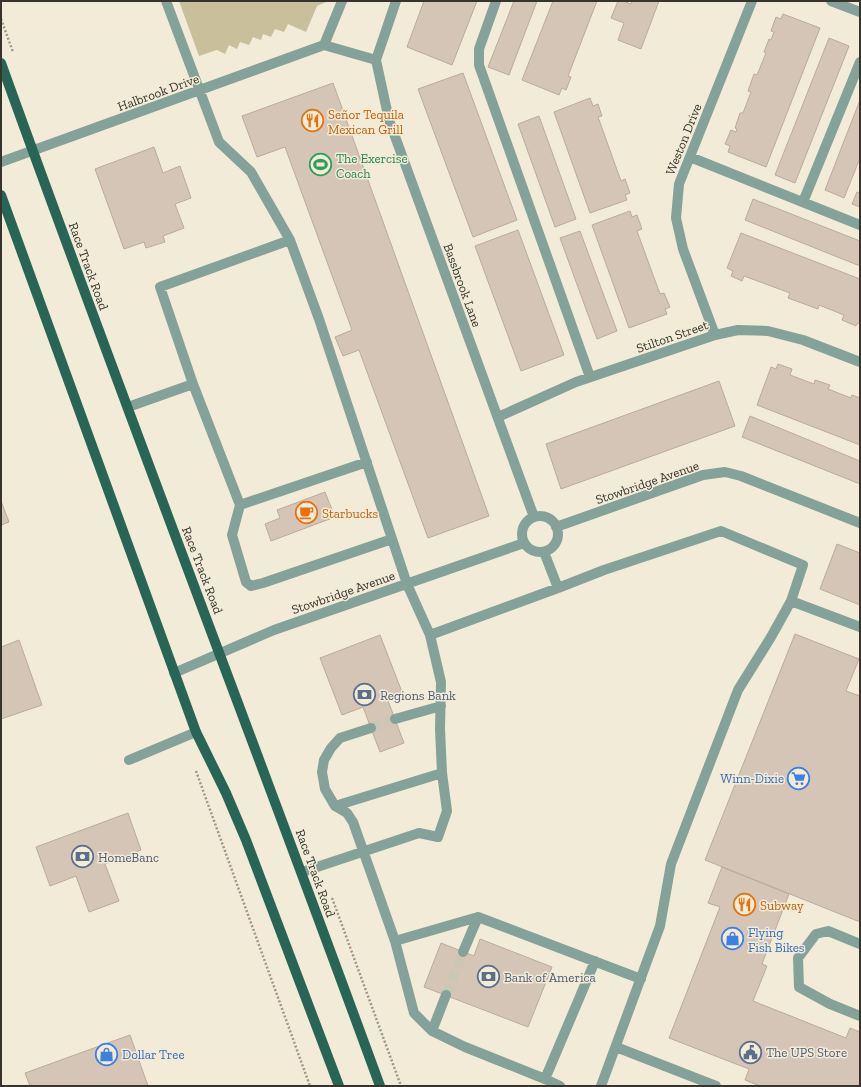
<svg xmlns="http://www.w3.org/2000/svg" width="861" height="1087" font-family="'Zilla Slab',serif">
  <rect width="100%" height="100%" fill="#f1ebd7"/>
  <path fill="#c9bf9b" d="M179,1H325L326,2L317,6L306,32L288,24L284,32L275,29L271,37L263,34L261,40L253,37L249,45L240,42L237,49L229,45L225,54L217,50L199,56Z"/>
  <path fill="#d5c5b6" stroke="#bbab9d" d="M424,1H477L452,65L407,47Z
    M514,1H537L509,75L488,67Z
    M553,1H597L568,76L571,77L566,90L562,88L559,95L522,80Z
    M618,1H623L631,4L632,1H659L641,49L618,40L624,23L611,18Z
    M783,14L820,28L766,167L728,152L730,146L725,144L731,130L736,132L737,129L735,128L740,113H743L751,92L748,91L754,74L757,75L766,53L764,52L769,39L771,40L774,32L771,31L776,17L781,19Z
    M829,38L849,46L795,183L775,175Z
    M463,73L517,220L473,237L418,89Z
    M333,83L489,516L428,538L359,350L343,356L335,337L352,330L285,147L257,157L242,116Z
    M590,98L593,106L598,104L602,116L598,117L621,181L625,179L630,193L625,195L627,200L590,213L554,112Z
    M860,100V158L844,198L825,190Z
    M539,116L576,219L555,227L518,124Z
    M154,147L163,173L180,166L191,198L175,204L184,228L163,236L165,242L146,248L144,242L124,249L95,169Z
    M857,192L860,193V207L852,204Z
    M753,199L860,241V266L745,220Z
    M630,211L632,217L637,215L642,229L637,231L660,294L664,293L670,307L665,309L667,314L629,328L592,225Z
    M518,230L564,355L521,371L475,246Z
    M580,231L617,331L597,339L560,238Z
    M741,233L860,279V324L858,323L856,326L842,320L844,315L819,305L818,309L788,298L790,293L744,276L742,281L731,276L733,271L727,268Z
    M778,364L792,369L790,375L814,384L815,380L830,385L828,389L851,398L852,395L860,398V445L757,405L771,367L776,369Z
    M719,381L735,426L561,489L546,444Z
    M750,416L860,461V484L742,437Z
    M325,492L335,517L271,541L265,524L280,518L277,510Z
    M1,501L9,522L1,525Z
    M837,544L860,553V605L820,589Z
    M795,634L859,659L846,691L860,696V922L705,860Z
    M380,635L402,692L387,698L404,743L380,752L363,707L342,715L320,658Z
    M19,640L42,705L1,719V647Z
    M128,813L141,850L105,864L119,901L89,912L76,876L50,886L36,847Z
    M722,867L789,894L762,964L767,966L753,1001L846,1038L850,1028L860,1032V1086H760L745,1080L749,1069L669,1038L720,907L708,903Z
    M480,939L552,967L528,1027L424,987L441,943L474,956Z
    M130,1035L148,1086H30L25,1073Z"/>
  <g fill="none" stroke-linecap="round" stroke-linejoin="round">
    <path stroke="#ccc6b5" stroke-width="10" stroke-dasharray="10 5" stroke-linecap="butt" d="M371,728L395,719
      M446,995L463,952"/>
    <path stroke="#9c988a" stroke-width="2.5" stroke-dasharray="2 2" stroke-linecap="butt" d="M1,19L13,52
      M196,771L310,1086
      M332,898L401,1086"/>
    <path stroke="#84a299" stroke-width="10" d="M166,1L219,142L251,172L290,240
      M496,1L479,49V65L590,377
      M831,1L860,12
      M324,45L376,60L389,120L534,517
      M324,45L342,1
      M376,60L396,1
      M690,157L860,225
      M1,162L324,45
      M803,202L860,62
      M715,335L683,249L676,218L679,184L752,1
      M193,384L240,505L232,535L246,582L251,586L263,583L392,539
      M128,407L193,384L160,287L290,240L319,319L407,584L430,635
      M498,417L576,382L715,335L738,330L768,331L803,340L860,362
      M240,505L367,462
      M522 534a18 18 0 1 1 36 0a18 18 0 1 1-36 0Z
      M556,527L703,475L725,472L741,476L860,523
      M544,552L558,588L604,570L721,531L803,565L791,601L860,627
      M174,673L274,630L524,543
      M395,719L441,706
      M371,728L340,738L331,748L324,760L322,772L325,789L335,806L347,813L353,822L395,941L414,1013L432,1031L465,1047L545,1079L595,961
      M129,760L196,732
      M335,806L442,773
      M302,872L419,833L438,837L447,811L442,773L440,729L441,682L430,635L558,588
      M395,941L478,917L641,979
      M860,944L828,931L816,934L798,958L799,987L830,1004L860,1016
      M463,952L478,917
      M432,1031L446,995
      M616,1047L716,1086
      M545,1079L560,1086
      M601,1086L660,926L671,864L738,690L771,637L791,601"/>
    <path stroke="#286556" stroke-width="10" d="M1,63C124,405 255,744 380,1086
      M1,195L196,732L226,793L246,840L339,1086"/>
  </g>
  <defs>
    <symbol id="restaurant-ring" viewBox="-11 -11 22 22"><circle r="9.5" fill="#f1ebd7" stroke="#e8710a" stroke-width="1.5"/><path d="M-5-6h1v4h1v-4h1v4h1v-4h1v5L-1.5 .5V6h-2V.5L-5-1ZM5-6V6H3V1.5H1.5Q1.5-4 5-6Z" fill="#e8710a"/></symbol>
    <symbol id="stadium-ring" viewBox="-11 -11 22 22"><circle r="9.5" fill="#f1ebd7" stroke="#2e9e5b" stroke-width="1.5"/><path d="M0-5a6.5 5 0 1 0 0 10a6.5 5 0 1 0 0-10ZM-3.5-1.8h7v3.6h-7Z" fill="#2e9e5b"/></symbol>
    <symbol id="cafe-ring" viewBox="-11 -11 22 22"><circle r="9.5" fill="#f1ebd7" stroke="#e8710a" stroke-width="1.5"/><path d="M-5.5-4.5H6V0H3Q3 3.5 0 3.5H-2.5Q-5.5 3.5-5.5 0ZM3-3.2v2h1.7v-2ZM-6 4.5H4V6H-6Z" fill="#e8710a"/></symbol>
    <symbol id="bank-ring" viewBox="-11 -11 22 22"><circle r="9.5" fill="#f1ebd7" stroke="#5c6f8a" stroke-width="1.5"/><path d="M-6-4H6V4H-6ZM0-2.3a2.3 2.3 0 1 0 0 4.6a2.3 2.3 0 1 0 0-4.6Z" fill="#5c6f8a"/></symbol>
    <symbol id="supermarket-ring" viewBox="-11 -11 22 22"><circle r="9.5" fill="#f1ebd7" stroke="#3f7fe0" stroke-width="1.5"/><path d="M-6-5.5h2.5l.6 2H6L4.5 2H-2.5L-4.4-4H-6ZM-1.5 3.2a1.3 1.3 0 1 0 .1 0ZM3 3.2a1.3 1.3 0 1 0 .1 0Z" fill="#3f7fe0"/></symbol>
    <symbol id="shop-ring" viewBox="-11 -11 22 22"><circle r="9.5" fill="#f1ebd7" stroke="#3f7fe0" stroke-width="1.5"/><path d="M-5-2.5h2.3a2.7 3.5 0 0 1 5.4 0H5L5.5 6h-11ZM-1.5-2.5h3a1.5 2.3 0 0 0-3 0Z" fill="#3f7fe0"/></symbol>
    <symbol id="civic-ring" viewBox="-11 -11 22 22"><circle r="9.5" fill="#f1ebd7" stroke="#5c6f8a" stroke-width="1.5"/><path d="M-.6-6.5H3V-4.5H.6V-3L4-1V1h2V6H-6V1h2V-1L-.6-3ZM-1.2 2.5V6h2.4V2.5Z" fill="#5c6f8a"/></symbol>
  </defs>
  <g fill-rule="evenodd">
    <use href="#restaurant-ring" x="300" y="108" width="25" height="25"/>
    <use href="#stadium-ring" x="308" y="152" width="25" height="25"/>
    <use href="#cafe-ring" x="294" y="500" width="25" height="25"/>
    <use href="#bank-ring" x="352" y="682" width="25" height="25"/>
    <use href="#supermarket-ring" x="786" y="766" width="25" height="25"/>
    <use href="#bank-ring" x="70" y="844" width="25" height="25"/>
    <use href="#restaurant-ring" x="732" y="892" width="25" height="25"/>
    <use href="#shop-ring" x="720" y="926" width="25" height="25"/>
    <use href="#bank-ring" x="476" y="964" width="25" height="25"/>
    <use href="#civic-ring" x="738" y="1040" width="25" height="25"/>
    <use href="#shop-ring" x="94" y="1042" width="25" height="25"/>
  </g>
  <g text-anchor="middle" stroke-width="3" stroke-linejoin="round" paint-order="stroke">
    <g font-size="13" fill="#36342c" stroke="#f1ebd7">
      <text transform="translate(158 92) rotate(-20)" y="5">Halbrook Drive</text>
      <text transform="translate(683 139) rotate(-68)" y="5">Weston Drive</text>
      <text transform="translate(89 266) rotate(70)" y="5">Race Track Road</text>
      <text transform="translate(463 285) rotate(70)" y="5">Bassbrook Lane</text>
      <text transform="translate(672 336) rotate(-19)" y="5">Stilton Street</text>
      <text transform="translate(647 482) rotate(-19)" y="5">Stowbridge Avenue</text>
      <text transform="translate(203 570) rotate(69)" y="5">Race Track Road</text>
      <text transform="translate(343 592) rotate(-19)" y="5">Stowbridge Avenue</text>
      <text transform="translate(316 873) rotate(70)" y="5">Race Track Road</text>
    </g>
    <g font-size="13" fill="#c56008" stroke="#f1ebd7" text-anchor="start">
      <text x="328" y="119">Señor Tequila<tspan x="328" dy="15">Mexican Grill</tspan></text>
      <text x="322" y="518">Starbucks</text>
      <text x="760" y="910">Subway</text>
    </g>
    <g font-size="13" fill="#27864d" stroke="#f1ebd7" text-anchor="start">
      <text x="336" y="163">The Exercise<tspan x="336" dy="15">Coach</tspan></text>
    </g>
    <g font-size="13" fill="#4e5e75" stroke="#f1ebd7" text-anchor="start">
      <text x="380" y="700">Regions Bank</text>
      <text x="98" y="862">HomeBanc</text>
      <text x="504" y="982">Bank of America</text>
      <text x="766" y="1057">The UPS Store</text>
    </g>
    <g font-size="13" fill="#366cbe" stroke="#f1ebd7" text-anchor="start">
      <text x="784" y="783" text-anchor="end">Winn-Dixie</text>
      <text x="748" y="937">Flying<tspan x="748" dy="15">Fish Bikes</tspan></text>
      <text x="122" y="1059">Dollar Tree</text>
    </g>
  </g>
  <rect width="861" height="1087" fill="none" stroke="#36342c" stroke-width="4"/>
</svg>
